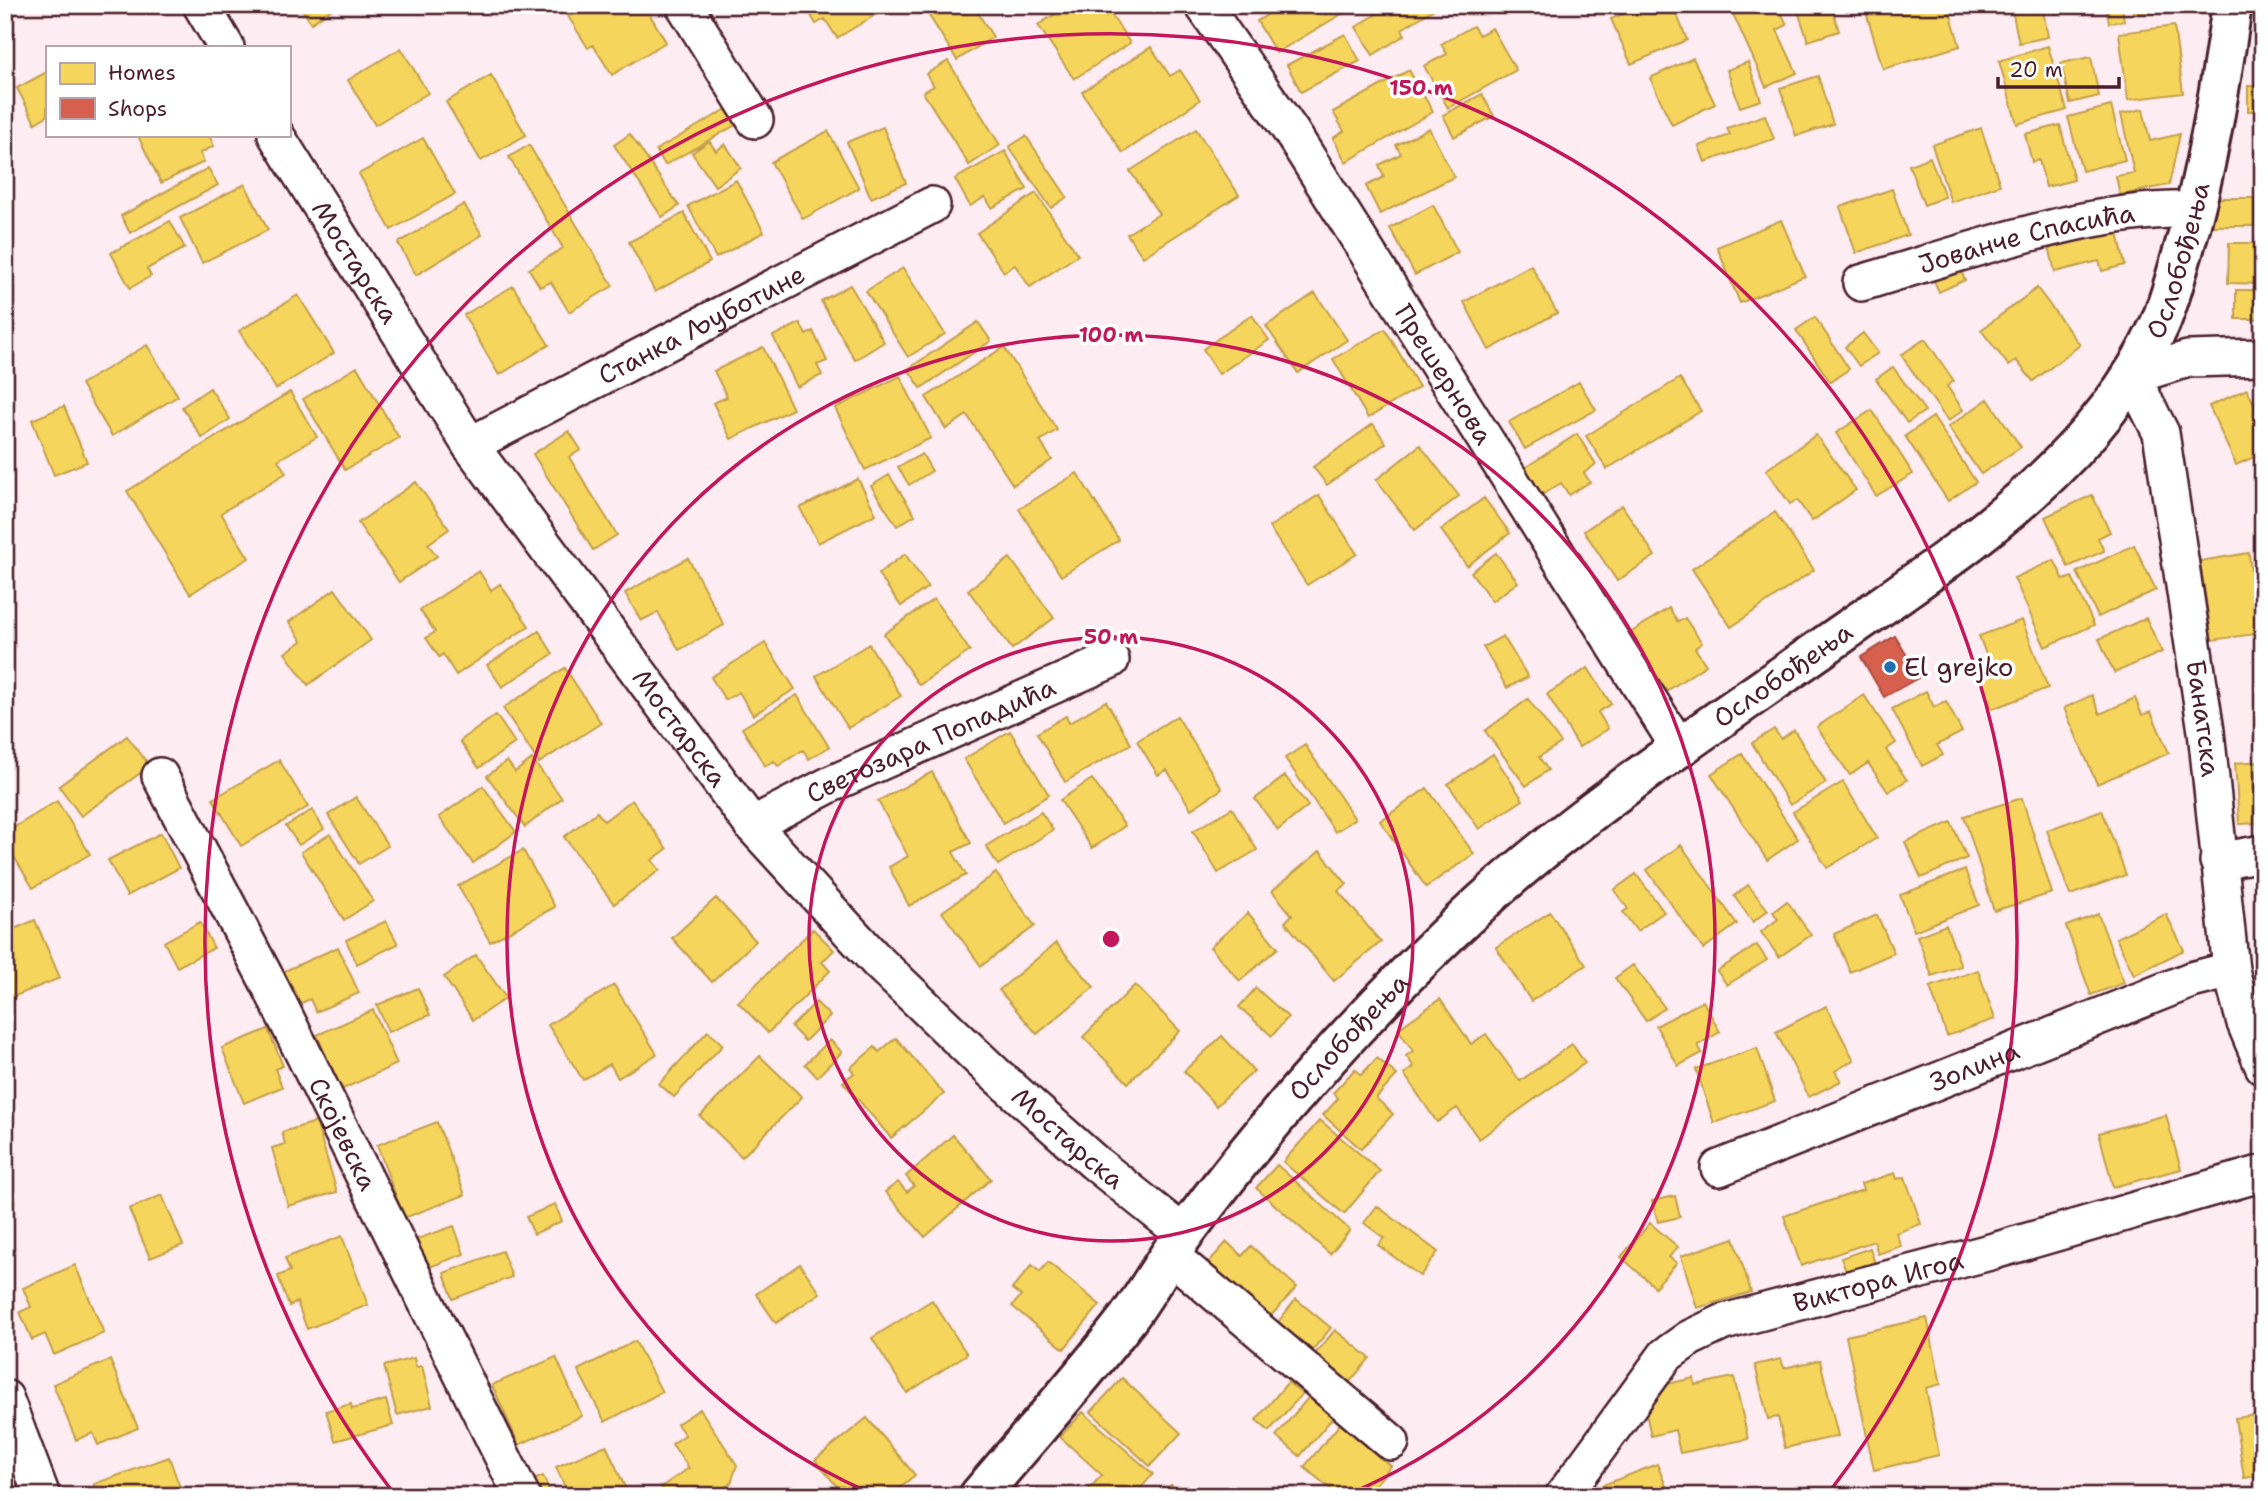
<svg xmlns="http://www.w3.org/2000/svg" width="2268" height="1501" font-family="'Shantell Sans',sans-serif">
  <rect width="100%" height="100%" fill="#fdecf1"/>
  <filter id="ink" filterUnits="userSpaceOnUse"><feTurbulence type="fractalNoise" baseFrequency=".0143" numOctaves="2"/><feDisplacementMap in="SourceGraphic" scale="14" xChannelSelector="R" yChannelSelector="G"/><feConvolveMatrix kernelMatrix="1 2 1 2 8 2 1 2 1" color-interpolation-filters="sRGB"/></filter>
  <g filter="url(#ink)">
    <path fill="#f6d55c" stroke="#c29e4d" stroke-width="2" d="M299,5H338L311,23Z
      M506,5H525L512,14Z
      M561,5H644L666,42L612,75L593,45L588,48Z
      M794,5H892L837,38L825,19L816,24L806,7L798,12Z
      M973,5L993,37L957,60L923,6Z
      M1069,5H1105L1130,43L1074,79L1038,25Z
      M1283,5H1357L1276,53L1257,21Z
      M1391,5H1431L1434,9L1402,29L1405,35L1373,55L1356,27Z
      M1644,5H1673L1687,40L1631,64L1611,19Z
      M1729,5H1778L1787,25L1777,30L1797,73L1766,87Z
      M1796,5H1831L1839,31L1808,41Z
      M1864,5H1948L1960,46L1883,69Z
      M2011,5H2042L2048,37L2019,43Z
      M2053,5H2090L2055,13Z
      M2106,5H2122L2124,21L2109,23Z
      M2133,5H2183L2184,10L2134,13Z
      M1473,26L1479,35L1492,28L1516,70L1448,108L1424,66L1447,54L1441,44Z
      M2174,26L2183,93L2128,100L2119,33Z
      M1345,34L1360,61L1301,92L1287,65Z
      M2048,46L2067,110L2017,124L1999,61Z
      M1151,47L1170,76L1180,70L1200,100L1123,153L1082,92Z
      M401,48L428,93L375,125L348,80Z
      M2091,57L2099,96L2070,103L2061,63Z
      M1693,58L1715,104L1672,125L1650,78Z
      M948,61L1000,145L969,165L923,92L934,86L926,74Z
      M1748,62L1761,100L1740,107L1727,70Z
      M1409,70L1433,112L1346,162L1333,138L1344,131L1333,112Z
      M47,72V116L35,123L17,88Z
      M491,75L526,135L481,161L446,102Z
      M1818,76L1833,124L1796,136L1780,88Z
      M2248,86H2263V111H2248Z
      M1482,94L1494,116L1454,137L1443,115Z
      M2111,106L2125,160L2082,171L2068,117Z
      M730,107L739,123L665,165L656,150Z
      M2143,109L2150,141L2180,134L2169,185L2120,195L2116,176L2134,173L2121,114Z
      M1765,115L1774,139L1705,162L1699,146L1730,135L1727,128Z
      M2060,125L2074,180L2046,187L2039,160L2032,162L2025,134Z
      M883,127L906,183L871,198L847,142Z
      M1429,128L1454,177L1380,214L1366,186L1384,177L1379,165L1401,154L1396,145Z
      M1981,128L2000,185L1951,202L1932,145Z
      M1196,129L1239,195L1143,257L1127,234L1159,214L1130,171Z
      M828,131L859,188L803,219L771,162Z
      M630,134L679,206L662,217L614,145Z
      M209,135L214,146L200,153L204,162L161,183L138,136Z
      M1026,136L1067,197L1051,208L1009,147Z
      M423,138L455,194L391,230L359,174Z
      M709,141L716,151L725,144L741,168L715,186L692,153Z
      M529,145L613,286L569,312L551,282L540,287L529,269L563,248L509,157Z
      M1005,151L1027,189L992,208L985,197L970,206L955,179Z
      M1930,157L1945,197L1924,205L1909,165Z
      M208,168L218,185L130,233L121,216Z
      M736,180L764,232L716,258L688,206Z
      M245,184L268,230L202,263L180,218Z
      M1892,189L1908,235L1856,253L1840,207Z
      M1036,193L1078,255L1030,287L1015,265L1004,272L977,233Z
      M2212,198H2255V226H2212Z
      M464,204L482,235L416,275L398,243Z
      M1433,205L1458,252L1415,275L1390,228Z
      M684,213L710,262L655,292L629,242Z
      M1781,220L1805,276L1740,303L1717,247Z
      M170,221L185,248L147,269L151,276L130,288L111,253Z
      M2117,228L2125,265L2102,271L2099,261L2055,272L2049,246Z
      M2229,243H2263V284L2228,283Z
      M1957,262L1965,280L1939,292L1931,274Z
      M1531,265L1557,313L1489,350L1464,302Z
      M903,268L945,334L908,357L866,291Z
      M850,285L884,342L855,360L821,301Z
      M513,286L549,345L499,375L464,315Z
      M2037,288L2080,345L2033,381L2016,360L2009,366L1981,330Z
      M2236,290H2263V319H2236Z
      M1315,293L1347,340L1298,373L1266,326Z
      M298,295L334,353L276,389L239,331Z
      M1252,315L1269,340L1219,374L1203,349Z
      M1815,317L1849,369L1830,382L1796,330Z
      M978,322L991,341L921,388L908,369Z
      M800,323L806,335L813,331L827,361L817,365L822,375L797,387L773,336Z
      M1385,329L1419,387L1368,418L1333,359Z
      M1863,333L1878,353L1859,366L1845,347Z
      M1925,339L1954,381L1947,386L1963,410L1948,421L1901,355Z
      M147,345L178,396L112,436L81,384Z
      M763,347L793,409L731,439L713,403L727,397L714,371Z
      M1004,347L1057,430L1040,441L1052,460L1013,485L967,415L946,429L926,397Z
      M357,367L399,438L345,470L303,399Z
      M1893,367L1925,411L1907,423L1876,379Z
      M900,376L931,438L865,470L835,408Z
      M1680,378L1701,411L1607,469L1586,436Z
      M1579,382L1596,410L1525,449L1509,422Z
      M210,388L230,419L202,438L182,407Z
      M2247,389L2263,423V453L2236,465L2209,406Z
      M290,392L317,437L278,460L286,473L221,513L249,558L190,594L127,491Z
      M1988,399L2021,447L1981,474L1948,427Z
      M64,406L87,462L54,475L32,420Z
      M1872,410L1913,474L1876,496L1836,433Z
      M1933,417L1976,482L1948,501L1905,436Z
      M1373,424L1386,443L1327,485L1313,467Z
      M569,431L581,450L569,457L617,535L593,550L533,454Z
      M1577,434L1596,464L1584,473L1590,482L1569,495L1561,483L1540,496L1523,469Z
      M1816,435L1856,490L1812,521L1797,500L1790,504L1766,470Z
      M1420,445L1459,496L1415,530L1376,480Z
      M922,454L932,471L909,485L898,467Z
      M1077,473L1119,540L1061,576L1019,509Z
      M889,475L915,515L897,526L871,486Z
      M858,479L876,514L818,543L800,508Z
      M416,482L449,529L428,544L437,556L399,582L358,523Z
      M1319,495L1357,554L1307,585L1269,527Z
      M2092,495L2110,532L2098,538L2104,551L2068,567L2045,517Z
      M1484,498L1510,533L1467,566L1441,530Z
      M1622,505L1655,556L1617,581L1584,531Z
      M1775,512L1814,570L1731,627L1692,569Z
      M2134,545L2156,590L2098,617L2077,572Z
      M1496,553L1518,582L1492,601L1471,572Z
      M2249,553L2251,571L2263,569V633L2212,640L2200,561Z
      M905,554L928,587L901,606L878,574Z
      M688,558L724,625L679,650L658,612L641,621L625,593Z
      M1010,558L1054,618L1012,649L968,590Z
      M2054,560L2064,580L2072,577L2094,625L2045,647L2014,578Z
      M479,571L491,590L500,584L529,626L456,675L443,654L439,657L426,638L435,632L420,610Z
      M335,589L371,640L308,685L285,653L302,641L289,622Z
      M934,599L970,651L919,685L884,634Z
      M1669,608L1678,622L1685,618L1702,643L1695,648L1706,665L1665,692L1627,635Z
      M2146,618L2162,652L2114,673L2099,639Z
      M2022,620L2048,688L1992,709L1974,662L1987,657L1979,636Z
      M539,631L553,654L502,687L487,665Z
      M1503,636L1528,677L1507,688L1483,647Z
      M765,643L795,689L753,715L739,692L725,700L711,677Z
      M869,644L901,696L848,728L816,676Z
      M565,668L601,723L539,763L503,708Z
      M1588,668L1611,704L1598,712L1608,729L1579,747L1547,694Z
      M1926,691L1934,707L1946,701L1962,732L1937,745L1943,755L1922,766L1892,709Z
      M797,695L829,747L809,759L803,750L778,766L774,761L765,766L742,728Z
      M1864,695L1896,743L1886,750L1907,780L1888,792L1868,763L1850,775L1817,727Z
      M2092,695L2100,714L2135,698L2142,715L2151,712L2169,753L2097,784L2064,708Z
      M1528,699L1561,743L1539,757L1548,770L1526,786L1485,731Z
      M1106,701L1131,744L1065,782L1037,733L1066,716L1069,723Z
      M496,715L515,743L479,768L460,741Z
      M1177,716L1222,789L1191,809L1167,770L1158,775L1137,741Z
      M1774,729L1781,739L1794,730L1826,783L1790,805L1752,743Z
      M1010,731L1049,795L1003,823L964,759Z
      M127,736L150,766L81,816L59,786Z
      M1305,745L1355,819L1335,832L1285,758Z
      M1493,754L1523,800L1479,829L1448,784Z
      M1742,754L1798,839L1767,860L1711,774Z
      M532,759L562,798L525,827L487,776L507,761L515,772Z
      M279,760L308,807L241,846L213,799Z
      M2263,761V823L2239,824L2235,763Z
      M932,772L971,843L953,852L966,875L909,906L889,867L908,856L878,801Z
      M1285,776L1308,806L1278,830L1255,799Z
      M1092,779L1125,826L1092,848L1060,800Z
      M1843,782L1877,838L1827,868L1793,812Z
      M483,786L516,832L473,863L439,817Z
      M1427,788L1474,854L1426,887L1380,821Z
      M356,797L388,846L359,864L328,815Z
      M2022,798L2052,893L1994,911L1964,816Z
      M632,800L667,849L652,860L660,870L614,904L564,837L597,812L604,821Z
      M57,801L90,854L33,888L5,842V833Z
      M1232,808L1257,850L1218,873L1193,831Z
      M312,810L324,829L299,845L286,826Z
      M2102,810L2126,875L2070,895L2047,830Z
      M1041,812L1053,830L998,865L986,846Z
      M1951,822L1967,858L1921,878L1905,842Z
      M161,833L179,868L127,896L108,860Z
      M330,834L373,901L344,920L301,852Z
      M1681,845L1737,924L1703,949L1647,870Z
      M523,850L555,907L490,942L458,886Z
      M1320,851L1347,884L1338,891L1381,942L1334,981L1285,922L1292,915L1272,891Z
      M1965,870L1979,905L1914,931L1900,895Z
      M996,873L1035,926L981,966L942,912Z
      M1636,874L1664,912L1637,931L1623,912L1628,909L1614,890Z
      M1748,885L1768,910L1753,922L1734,896Z
      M716,898L756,941L712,982L672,938Z
      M1787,901L1811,935L1779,957L1761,932L1778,919L1773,912Z
      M1550,912L1586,965L1531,1001L1496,947Z
      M1248,913L1278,948L1240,981L1210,947Z
      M2098,914L2124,983L2091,995L2066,926Z
      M2166,914L2184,950L2134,975L2116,938Z
      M1877,915L1894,953L1850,972L1834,934Z
      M35,920L60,978L5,1000V933Z
      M386,921L398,944L357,964L346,940Z
      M200,922L214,948L177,967L164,942Z
      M1946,925L1961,966L1932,976L1917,936Z
      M813,929L834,950L822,962L830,971L768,1033L738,1002Z
      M1056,943L1094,987L1037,1034L999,990Z
      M1757,945L1767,960L1727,985L1717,971Z
      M338,947L359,993L316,1012L310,999L295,1006L280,973Z
      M476,955L506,998L473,1020L444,977Z
      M1633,965L1665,1008L1646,1021L1615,978Z
      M1978,970L1995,1019L1947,1036L1930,987Z
      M614,985L657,1054L618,1078L610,1064L583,1080L548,1025Z
      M1135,985L1180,1031L1128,1083L1083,1037Z
      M418,988L430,1015L388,1032L377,1005Z
      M1256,988L1288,1017L1272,1036L1239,1007Z
      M1440,999L1471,1044L1486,1034L1520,1081L1572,1044L1585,1063L1479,1139L1457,1108L1437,1122L1404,1074L1414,1067L1406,1056L1413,1051L1398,1029Z
      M1703,1001L1720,1032L1698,1045L1702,1053L1678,1066L1656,1026Z
      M816,1002L830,1016L805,1041L791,1027Z
      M1826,1006L1854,1060L1835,1071L1841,1081L1809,1097L1776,1032Z
      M373,1010L397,1064L341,1090L317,1035Z
      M268,1029L283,1066L275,1069L282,1087L244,1103L222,1048Z
      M708,1031L723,1045L674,1097L659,1084Z
      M1222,1036L1254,1071L1216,1106L1184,1071Z
      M896,1038L944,1094L891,1138L843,1082L854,1073L850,1068L875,1047L879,1052Z
      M830,1040L842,1052L817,1077L805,1064Z
      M1757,1048L1775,1101L1714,1123L1696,1069Z
      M760,1056L802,1097L742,1157L700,1116Z
      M1377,1058L1397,1075L1376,1098L1393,1114L1361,1149L1323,1115L1338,1099L1333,1093L1355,1069L1361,1075Z
      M2166,1115L2181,1169L2113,1187L2099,1133Z
      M1320,1120L1380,1171L1344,1214L1283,1162Z
      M316,1122L337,1192L288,1206L272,1148L285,1144L282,1132Z
      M437,1122L465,1195L404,1218L377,1145Z
      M953,1135L991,1179L925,1237L885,1192L898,1182L907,1192L914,1186L906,1176Z
      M1277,1165L1350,1230L1330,1254L1256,1188Z
      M1895,1173L1897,1179L1905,1177L1921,1224L1896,1233L1901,1246L1878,1254L1874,1241L1801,1266L1784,1216L1863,1190L1861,1184Z
      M162,1195L183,1245L150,1258L129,1209Z
      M1675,1196L1680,1217L1658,1222L1652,1201Z
      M555,1204L562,1221L534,1234L526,1217Z
      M1377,1206L1438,1252L1420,1276L1378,1245L1384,1238L1364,1223Z
      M1650,1223L1678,1247L1669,1257L1677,1263L1655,1287L1621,1257Z
      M454,1226L464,1254L427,1268L417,1239Z
      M342,1236L368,1305L307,1329L297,1302L289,1306L278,1276L290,1271L285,1258Z
      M1734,1238L1751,1292L1697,1308L1681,1256Z
      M1227,1242L1242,1256L1251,1246L1297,1287L1268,1319L1207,1264Z
      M1870,1248L1875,1264L1847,1274L1841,1258Z
      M502,1251L512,1277L453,1299L444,1273Z
      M1048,1262L1100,1305L1064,1349L1012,1306L1021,1296L1012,1289L1032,1265L1040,1272Z
      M800,1264L820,1293L776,1323L756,1294Z
      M75,1265L104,1333L54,1355L45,1334L32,1340L20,1312L31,1307L23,1288Z
      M1296,1299L1331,1328L1309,1354L1275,1326Z
      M932,1300L967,1354L907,1393L872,1338Z
      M1927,1318L1941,1384L1926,1388L1939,1455L1874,1470L1846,1336Z
      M1335,1330L1370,1358L1348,1384L1314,1355Z
      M635,1341L662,1392L605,1422L578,1370Z
      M556,1357L582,1416L519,1445L492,1385Z
      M414,1358L416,1367L422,1366L432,1406L397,1415L384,1366Z
      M1781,1359L1784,1368L1820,1360L1838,1436L1785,1448L1778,1417L1768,1419L1755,1365Z
      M110,1360L138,1428L98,1445L93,1433L76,1440L53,1384Z
      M1734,1377L1748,1439L1680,1453L1675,1430L1651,1436L1641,1390L1694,1378L1695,1385Z
      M1122,1378L1181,1433L1150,1466L1091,1412Z
      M1288,1382L1302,1394L1269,1431L1256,1420Z
      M1318,1386L1342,1407L1300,1456L1276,1436Z
      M386,1400L393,1425L335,1441L326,1411L351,1404L352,1409Z
      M700,1409L737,1465L731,1483L712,1496H667L661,1487L689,1468L672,1444L685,1435L677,1424Z
      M1083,1412L1153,1474L1134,1496H1093L1087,1491L1102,1475L1060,1437Z
      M2263,1414V1475L2244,1478L2235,1418Z
      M867,1418L915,1475L890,1496H845L815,1460Z
      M1340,1424L1391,1466L1366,1496H1339L1304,1467Z
      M606,1445L629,1496H569L556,1467Z
      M169,1457L183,1496H98L94,1484Z
      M1657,1464L1670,1496H1596L1593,1489Z
      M543,1476L552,1496H536L529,1482Z
      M1171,1485L1184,1496H1161Z"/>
    <path fill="#d6604d" stroke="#ac4c43" stroke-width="2" d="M1895,636L1920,677L1884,697L1861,657Z"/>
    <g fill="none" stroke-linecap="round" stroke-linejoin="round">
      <defs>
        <g id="street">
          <path d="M201,5L226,47"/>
          <path d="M684,5L755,120"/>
          <path id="s1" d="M1203,5L1292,133L1680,749"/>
          <path id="s2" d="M276,135L470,445L752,825L877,961L994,1073L1094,1162L1184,1234"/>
          <path id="s3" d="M1861,283C1965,253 2087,207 2195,210"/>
          <path id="s4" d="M2263,357L2188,359L2132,376L2161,433L2206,731L2231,970L2245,1023L2263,1066"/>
          <path id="s5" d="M470,445L932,205"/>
          <path id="s6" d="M160,776L269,984L522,1496"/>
          <path id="s7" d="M752,825L831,784L1111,660"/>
          <path d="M2218,861L2263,853"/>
          <path id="s8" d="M1719,1168L2191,980L2231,970"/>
          <path d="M1170,1255L1391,1442"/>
          <path d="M5,1398L42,1496"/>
          <path id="s9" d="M1563,1496L1666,1355L1690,1338L1724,1322L1994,1251L2263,1173"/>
        </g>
        <g id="secondary">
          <path id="s10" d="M979,1496C1029,1437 1081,1379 1128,1318C1148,1291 1164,1261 1184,1234C1269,1119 1374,1001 1480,904C1591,803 1720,720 1843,633C1959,552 2096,462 2158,328C2169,305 2175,277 2183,252C2207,171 2220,89 2232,5"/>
        </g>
      </defs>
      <use href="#street" stroke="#4a1f2b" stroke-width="40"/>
      <use href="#secondary" stroke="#4a1f2b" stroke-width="44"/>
      <use href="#street" stroke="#fff" stroke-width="35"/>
      <use href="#secondary" stroke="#fff" stroke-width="38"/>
    </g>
  </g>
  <g fill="none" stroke="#c2185b" stroke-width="3.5">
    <circle cx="1111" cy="939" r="302"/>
    <path d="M875 1495A604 604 0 1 1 1347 1495"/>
    <path d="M392 1491A906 906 0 1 1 1830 1491"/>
  </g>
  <circle fill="#1f6fb2" stroke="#fff" stroke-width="2.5" cx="1890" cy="667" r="7"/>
  <g text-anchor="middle" stroke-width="7" stroke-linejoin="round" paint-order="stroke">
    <g font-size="26" fill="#4a1f2b" stroke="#fff">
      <text dy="9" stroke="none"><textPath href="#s3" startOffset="172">Јованче Спасића</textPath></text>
      <text dy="9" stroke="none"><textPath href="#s10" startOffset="1745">Ослобођења</textPath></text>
      <text dy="9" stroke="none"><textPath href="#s2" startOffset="150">Мостарска</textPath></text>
      <text dy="9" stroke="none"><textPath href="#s5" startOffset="261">Станка Љуботине</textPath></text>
      <text dy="9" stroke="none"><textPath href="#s1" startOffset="441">Прешернова</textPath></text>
      <text dy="9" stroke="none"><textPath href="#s10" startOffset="1157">Ослобођења</textPath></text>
      <text dy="9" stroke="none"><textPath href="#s4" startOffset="486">Банатска</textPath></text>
      <text dy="9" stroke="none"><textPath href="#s2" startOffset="718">Мостарска</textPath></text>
      <text dy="9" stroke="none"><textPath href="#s7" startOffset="198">Светозара Попадића</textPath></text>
      <text dy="9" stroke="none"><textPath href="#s10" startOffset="590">Ослобођења</textPath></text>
      <text dy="9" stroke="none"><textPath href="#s8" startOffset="275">Золина</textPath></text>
      <text dy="9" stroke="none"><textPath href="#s6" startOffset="402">Скојевска</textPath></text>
      <text dy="9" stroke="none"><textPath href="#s2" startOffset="1284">Мостарска</textPath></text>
      <text dy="9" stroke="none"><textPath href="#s9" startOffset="401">Виктора Игоа</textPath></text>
    </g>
    <g font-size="26" fill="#4a1f2b" stroke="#fff" text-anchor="start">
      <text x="1904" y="676">El grejko</text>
    </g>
  </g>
  <circle cx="1111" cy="939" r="10" fill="#c2185b" stroke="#fff" stroke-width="3.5"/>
  <g font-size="21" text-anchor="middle" font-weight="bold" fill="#c2185b" stroke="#fff" stroke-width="7" stroke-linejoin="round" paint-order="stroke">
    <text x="1421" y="95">150 m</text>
    <text x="1111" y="342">100 m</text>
    <text x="1111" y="644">50 m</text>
  </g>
  <rect width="2268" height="1501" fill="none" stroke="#fff" stroke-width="28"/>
  <rect x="14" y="14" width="2240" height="1473" fill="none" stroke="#4a1f2b" stroke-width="2.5" filter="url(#ink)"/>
  <rect x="46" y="46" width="245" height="91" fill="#ffffff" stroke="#b7a5aa" stroke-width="2"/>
  <rect x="60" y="63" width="35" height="21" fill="#f6d55c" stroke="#b7a5aa" stroke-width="2"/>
  <text x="108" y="80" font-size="21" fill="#4a1f2b">Homes</text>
  <rect x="60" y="98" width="35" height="21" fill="#d6604d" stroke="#b7a5aa" stroke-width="2"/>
  <text x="108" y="116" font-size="21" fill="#4a1f2b">Shops</text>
  <path d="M1998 77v10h121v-10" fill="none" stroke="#4a1f2b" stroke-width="3.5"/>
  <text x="2009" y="77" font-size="21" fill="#4a1f2b" stroke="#ffffff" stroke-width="5" paint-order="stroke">20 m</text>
</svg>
